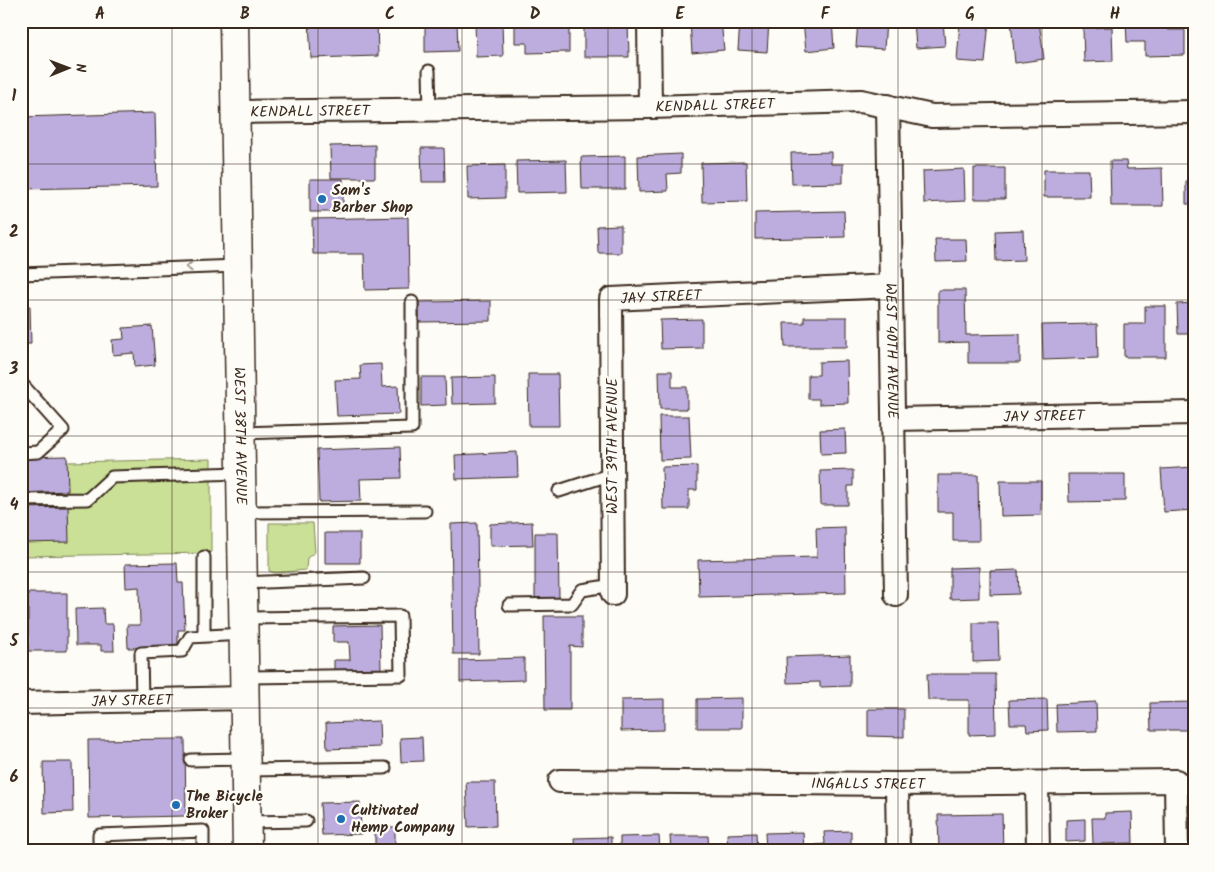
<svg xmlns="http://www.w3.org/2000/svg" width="1215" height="872" font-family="Kalam,sans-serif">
  <rect width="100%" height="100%" fill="#fdfcf7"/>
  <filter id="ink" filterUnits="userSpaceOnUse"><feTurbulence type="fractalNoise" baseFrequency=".02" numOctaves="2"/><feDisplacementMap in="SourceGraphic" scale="10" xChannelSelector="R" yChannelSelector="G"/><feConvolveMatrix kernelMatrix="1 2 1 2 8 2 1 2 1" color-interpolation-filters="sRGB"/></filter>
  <g filter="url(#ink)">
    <path fill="#c9e096" stroke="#82855a" d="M211,459V553L21,556V463Z
      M269,523H313L315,552L307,558L306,570L275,573L269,571Z"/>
    <path fill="#bcadde" stroke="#3b2a1e" d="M309,21H377L378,56L311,58Z
      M425,21H457L458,51L425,52Z
      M475,21H502L503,56L476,57Z
      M515,21H545V25H569V52L527,53V43H515Z
      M584,21H628L629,57H584Z
      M690,21H721L724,50L692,53Z
      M740,21H769L767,52L738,50Z
      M803,21H832L834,48L806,51Z
      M858,21H886L884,49L856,47Z
      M914,21H943L945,46L916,48Z
      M960,21H989L985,63L957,61Z
      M1011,21H1039L1044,59L1015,63Z
      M1126,21H1168V30H1185V55L1145,56V42H1127Z
      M1112,27L1113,61L1084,62L1083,28Z
      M155,113L157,186L21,189V117Z
      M375,145V178H331L330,146Z
      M421,148H444L445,182H422Z
      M831,152V164H843V183L792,184L791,153Z
      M681,154V173L667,174L668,191L639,192L638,156Z
      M625,156V189H582L581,157Z
      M566,160L567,192L517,193L516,161Z
      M1110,161H1126L1127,169L1162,168L1163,206H1111Z
      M746,162L747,201L702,202L701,163Z
      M505,165V198L468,199L467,166Z
      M974,168H1005V199H974Z
      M964,169L965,201L924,203L923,171Z
      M1044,170H1089L1090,197H1044Z
      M310,179H343V212H310Z
      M1194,180V204H1186V181Z
      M844,211L845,237L755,239V213Z
      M408,217L409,289L365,290L364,254H313L312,219Z
      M621,225V253H598L597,226Z
      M1023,230L1024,260L996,261L995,231Z
      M935,239H966L967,261L936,262Z
      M938,290H965L966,335L1020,334V363H968V342L938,343Z
      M491,301V321L419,322V302Z
      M1194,303V359L1193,334H1178L1177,304Z
      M21,306H30L31,344H21Z
      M1145,306H1166V357H1124V324H1145Z
      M804,317H847V347H785L784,323H804Z
      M702,319V348L661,349L660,320Z
      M1097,324L1098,358L1043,360L1042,325Z
      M152,326L155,365L135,367L134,353L113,355L112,340L124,339L123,328Z
      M847,361L848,403L819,404V399H808V375H819V362Z
      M381,364L382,387L398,386L399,414L337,416L335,380L361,379L360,365Z
      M659,371H672V387H687V409H660Z
      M528,374H558L559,426H529Z
      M421,377H445L446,405L421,406Z
      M495,377V403L452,404L451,378Z
      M659,416H689L691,459L660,460Z
      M845,429L846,453L821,454L820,430Z
      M400,447L401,478L360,479L361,501L319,502L317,450Z
      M517,452L518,477L456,479L455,455Z
      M67,456L68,491L21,493V457Z
      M697,466V490H689V509H663L662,467Z
      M1194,467V510L1164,512L1161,469Z
      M853,470V486H848V505H821L820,471Z
      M1068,474H1125V501L1069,502Z
      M938,475H978L979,541H953V512H938Z
      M1000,481H1041V515L1001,516Z
      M68,507L69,542L21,543V508Z
      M532,522L533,545L490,546V524Z
      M477,523L479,654H453L451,524Z
      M845,527L846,593L699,597L698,560L817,557L816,528Z
      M325,533H360V563H325Z
      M535,533H558L559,598H535Z
      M177,563L178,583H183L185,630H178V647L128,648L127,625H140L139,587L126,588L125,564Z
      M979,567V598L950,599V568Z
      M1018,570L1019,594L990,595V571Z
      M28,593H67V651H28Z
      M103,608L104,624H113L114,651H101V645H76L75,609Z
      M544,616H582V647L570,646V710H545Z
      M973,623H998L999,661L973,662Z
      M380,625L381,670L334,671V660H350L349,642H333V626Z
      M850,655V686L820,687V682L787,683L786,657Z
      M524,658V680L460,682V660Z
      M927,674H995L996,734L969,735V700H928Z
      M742,698V728H697V699Z
      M664,699V730L621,731V700Z
      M1047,699L1048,730L1027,731L1026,724H1010L1009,700Z
      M1096,702L1097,731L1057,732L1056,704Z
      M1194,702V730H1151L1150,703Z
      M868,709H904V737L868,736Z
      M379,721L380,747L327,749L326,723Z
      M422,737L423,761L401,762L400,738Z
      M185,739L186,816L89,818L88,740Z
      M21,762H25V798H21Z
      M43,762H72L73,812L44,813Z
      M466,782H495L496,826L468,827Z
      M360,802L361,834L322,835L320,803Z
      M1132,812L1133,843L1093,844L1092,818H1105V813Z
      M1002,814L1003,851H939L938,815Z
      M1085,819V841L1066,842V820Z
      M375,827H395V850L375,851Z
      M851,831V851H815V845L825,844L824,832Z
      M803,832L804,851H766L765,833Z
      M756,833L757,851H728L727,834Z
      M659,836L660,851H620V837Z
      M670,836H708L709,851H671Z
      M611,837V851H575L574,838Z
      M181,849V851H133V850Z"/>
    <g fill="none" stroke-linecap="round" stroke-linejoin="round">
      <defs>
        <path id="lane" d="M429,71L430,110
          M21,274L238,266
          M21,383L63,430L38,452L21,453
          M240,433L412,428V302
          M559,491L612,474
          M21,500L88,499L112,477L241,473
          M242,512L425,511
          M243,583L364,578
          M509,605L572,604L582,590L613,585
          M243,618L400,616L401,675L244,677
          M204,636V557
          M142,701L141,653L182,651L190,637L243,634
          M191,760L245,759
          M245,770L385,768
          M1176,781L1194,778
          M246,822L306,821
          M99,851V835L203,831V851"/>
        <g id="street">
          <path d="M649,21L650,107"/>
          <path id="s1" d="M888,106L896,595"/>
          <path id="s2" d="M235,112L650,107L861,101L932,116L1194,112"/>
          <path id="s3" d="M894,419L1194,413"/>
          <path id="s4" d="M613,594L611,299L891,286"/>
          <path id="s5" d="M21,703L244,698"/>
          <path id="s6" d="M560,781L897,784L1176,781L1177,851"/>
          <path d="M1037,783L1038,851"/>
          <path d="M897,784L898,851"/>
        </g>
        <g id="secondary">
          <path id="s7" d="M234,21L247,851"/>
        </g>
      </defs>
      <use href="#lane" stroke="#3b2a1e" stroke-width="15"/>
      <use href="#street" stroke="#3b2a1e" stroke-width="26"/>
      <use href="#secondary" stroke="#3b2a1e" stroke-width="31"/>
      <use href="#lane" stroke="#fdfcf7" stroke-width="11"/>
      <use href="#street" stroke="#fdfcf7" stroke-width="22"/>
      <use href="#secondary" stroke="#fdfcf7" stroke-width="28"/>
    </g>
    <defs><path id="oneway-chevron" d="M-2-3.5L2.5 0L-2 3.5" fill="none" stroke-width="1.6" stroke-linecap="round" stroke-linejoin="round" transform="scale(1.25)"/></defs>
    <use stroke="#9c938a" href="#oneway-chevron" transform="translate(189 267) rotate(178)"/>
  </g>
  <path fill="none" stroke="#3b2a1e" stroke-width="1" stroke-opacity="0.55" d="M172,21V851M318,21V851M462,21V851M608,21V851M752,21V851M898,21V851M1042,21V851M21,164H1194M21,300H1194M21,436H1194M21,572H1194M21,708H1194"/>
  <g fill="#1f6fb2" stroke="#fdfcf7" stroke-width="2">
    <circle cx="322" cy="199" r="5"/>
    <circle cx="176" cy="805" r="5"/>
    <circle cx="341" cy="819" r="5"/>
  </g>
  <g text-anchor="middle" stroke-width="4.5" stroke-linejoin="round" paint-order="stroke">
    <g font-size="15" fill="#3b2a1e" stroke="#fdfcf7">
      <text dy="5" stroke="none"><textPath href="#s2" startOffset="480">KENDALL STREET</textPath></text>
      <text dy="5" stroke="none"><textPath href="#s2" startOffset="75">KENDALL STREET</textPath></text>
      <text dy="5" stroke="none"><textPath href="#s4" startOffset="345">JAY STREET</textPath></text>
      <text dy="5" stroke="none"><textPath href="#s1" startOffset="245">WEST 40TH AVENUE</textPath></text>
      <text dy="5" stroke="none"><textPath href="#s3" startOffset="150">JAY STREET</textPath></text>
      <text dy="5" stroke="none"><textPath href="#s7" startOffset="415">WEST 38TH AVENUE</textPath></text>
      <text transform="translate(612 446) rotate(-90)" y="5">WEST 39TH AVENUE</text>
      <text dy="5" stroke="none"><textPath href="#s5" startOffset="111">JAY STREET</textPath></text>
      <text dy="5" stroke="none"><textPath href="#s6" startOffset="308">INGALLS STREET</textPath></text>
    </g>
    <g font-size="15" font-weight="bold" fill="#3b2a1e" stroke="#fdfcf7" text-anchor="start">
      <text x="332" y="195">Sam's<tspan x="332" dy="17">Barber Shop</tspan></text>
      <text x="186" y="801">The Bicycle<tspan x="186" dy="17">Broker</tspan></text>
      <text x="351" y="815">Cultivated<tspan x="351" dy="17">Hemp Company</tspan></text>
    </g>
  </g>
  <rect width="1215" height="872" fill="none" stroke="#fdfcf7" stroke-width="55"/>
  <g transform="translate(68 68) rotate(89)" stroke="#fdfcf7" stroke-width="4" paint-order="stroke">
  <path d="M0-4L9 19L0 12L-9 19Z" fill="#3b2a1e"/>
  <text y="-8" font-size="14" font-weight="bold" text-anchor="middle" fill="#3b2a1e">N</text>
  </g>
  <rect x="28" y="28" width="1160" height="816" fill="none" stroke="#3b2a1e" stroke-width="2"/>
  <g font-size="16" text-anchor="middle" font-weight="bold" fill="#3b2a1e">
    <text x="100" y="19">A</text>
    <text x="245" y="19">B</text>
    <text x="390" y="19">C</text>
    <text x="535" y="19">D</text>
    <text x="680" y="19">E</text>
    <text x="825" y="19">F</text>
    <text x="970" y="19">G</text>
    <text x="1115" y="19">H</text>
    <text x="14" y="101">1</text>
    <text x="14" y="237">2</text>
    <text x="14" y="374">3</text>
    <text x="14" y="510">4</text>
    <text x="14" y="646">5</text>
    <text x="14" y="782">6</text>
  </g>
</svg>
